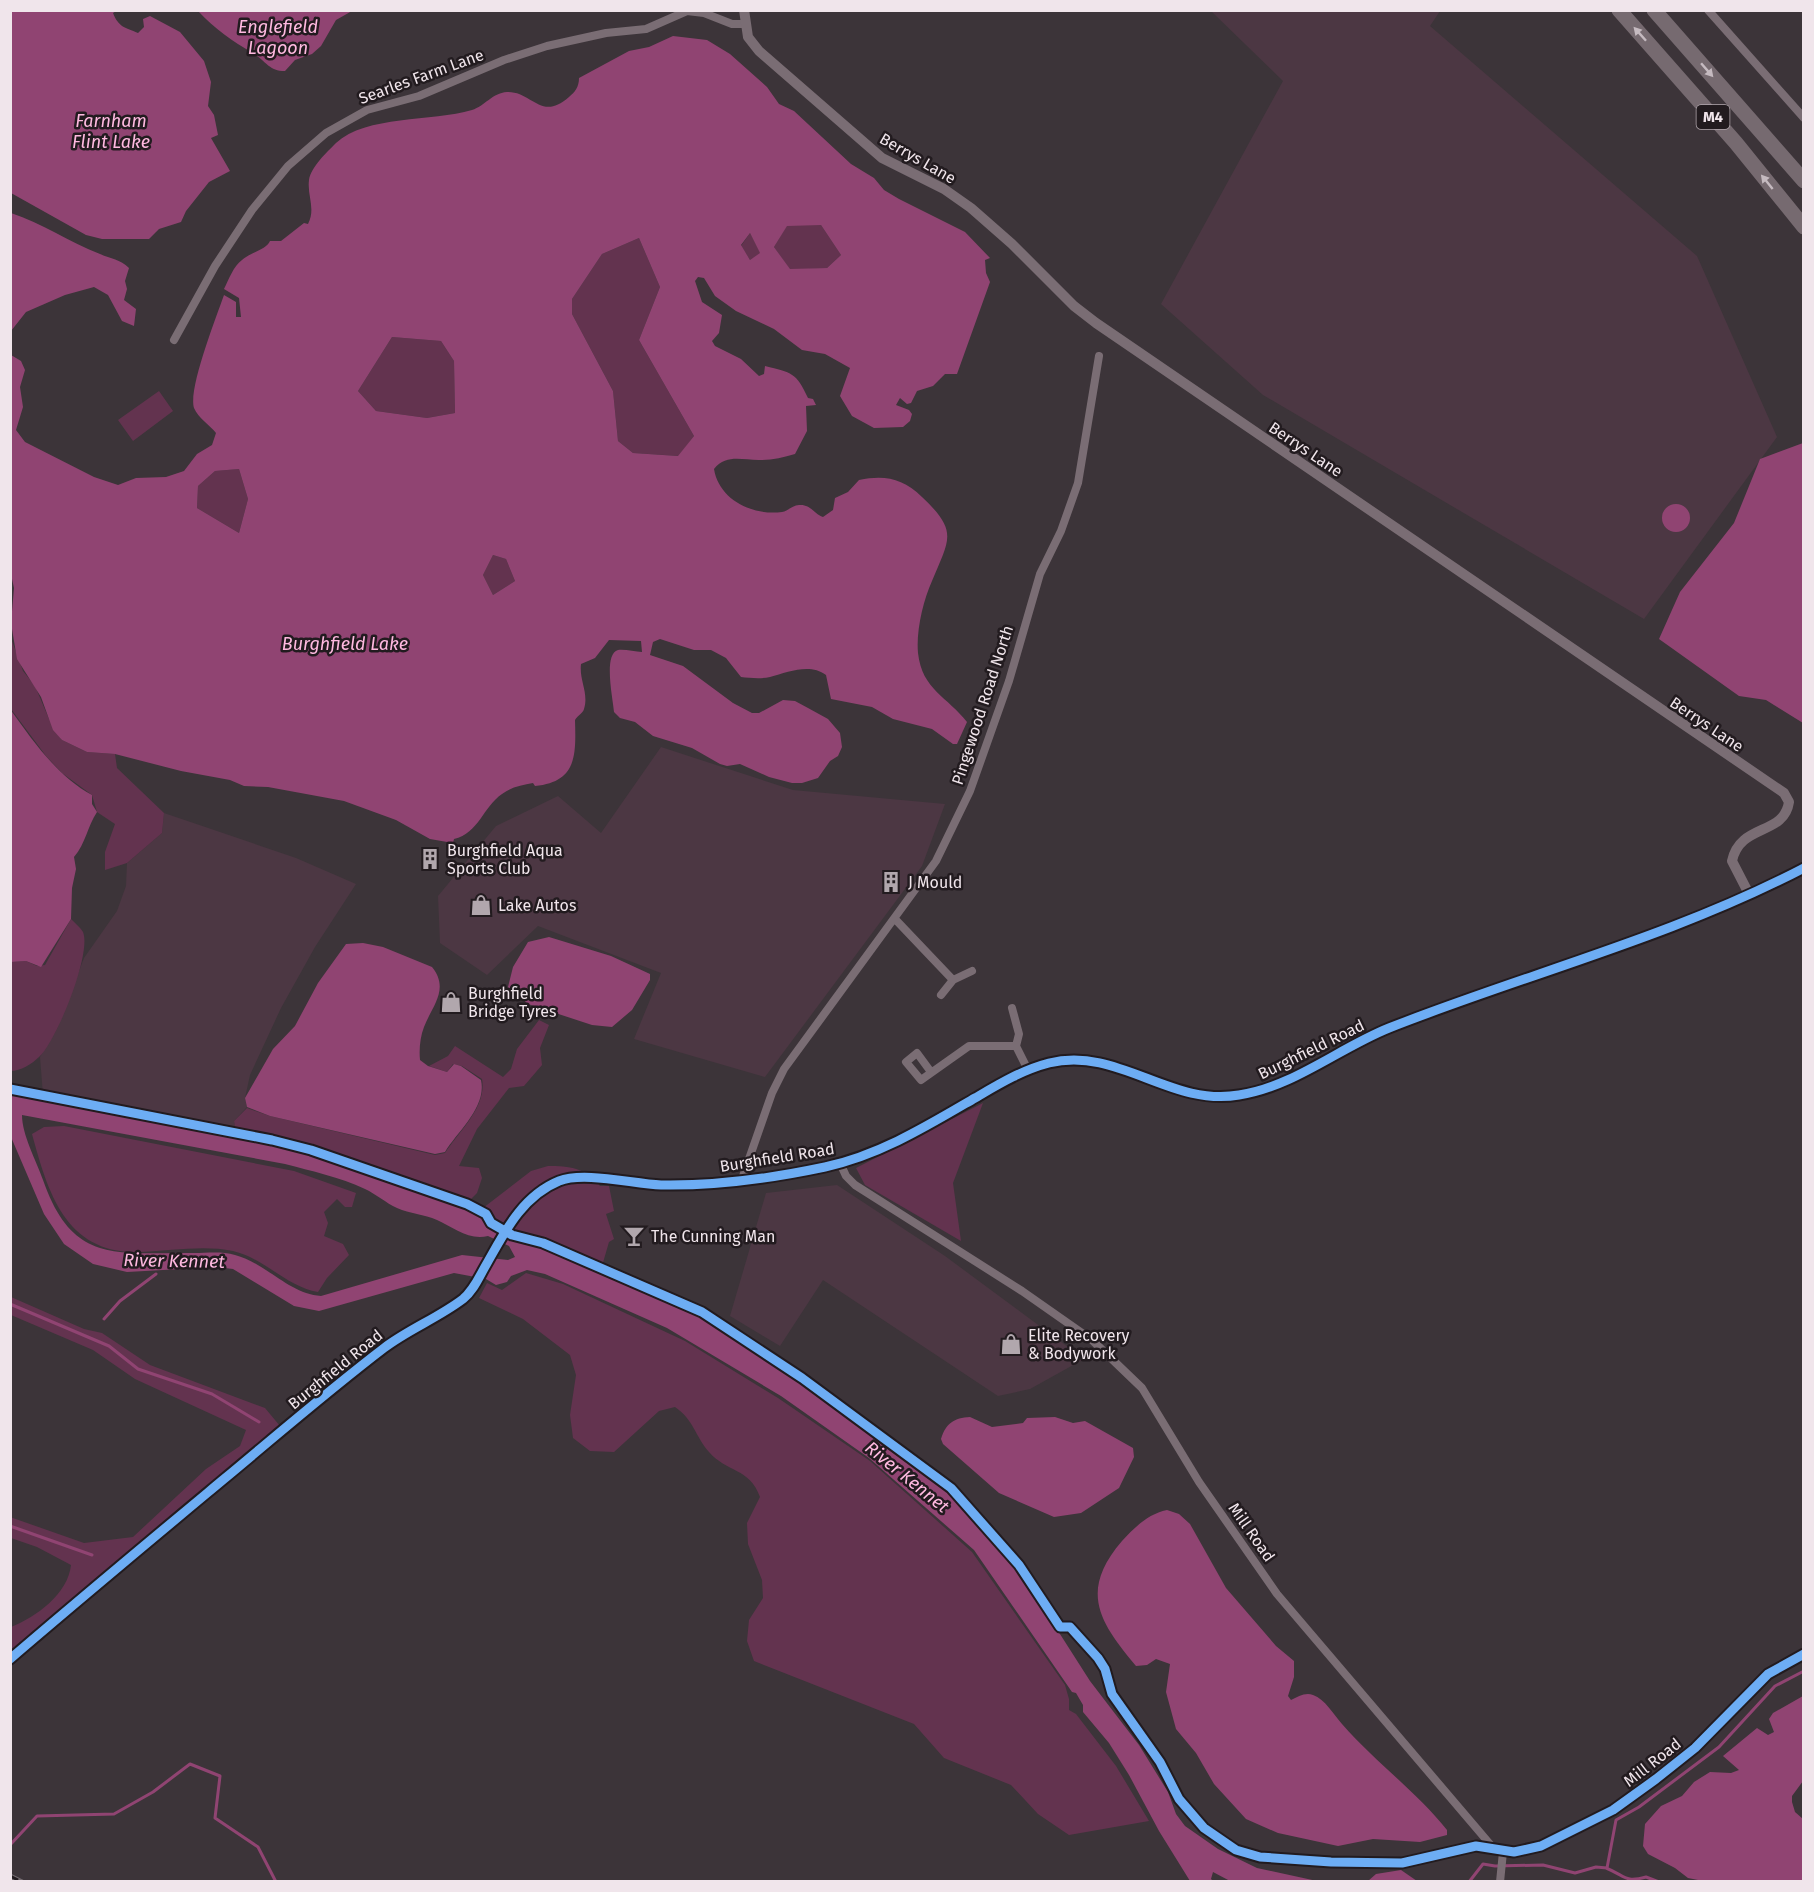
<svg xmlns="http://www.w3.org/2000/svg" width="1814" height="1892" font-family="'Fira Sans',sans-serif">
  <rect width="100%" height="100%" fill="#3c3439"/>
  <path fill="#4c3743" d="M1211,11H1440L1430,26L1697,256L1777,437L1644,619L1263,395L1161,304L1283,81Z
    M661,747L793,790L945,804L922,866L765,1077L634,1039L661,973L538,926L487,975L440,943L438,896L496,826L558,796L601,833Z
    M164,813L296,858L356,884L315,947L281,1008L250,1075L245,1098L247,1107L234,1121L236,1132L43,1095L40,1057L57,1029L84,958L117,911L126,886L127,863L162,833Z
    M837,1185L945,1256L1084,1359L1030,1389L998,1396L823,1280L780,1346L730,1316L766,1193Z"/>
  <path fill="#63334f" d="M787,225H821L841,255L827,268L790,270L774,247Z
    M750,233L761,254L750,260L741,246Z
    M639,238L660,287L639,340L694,436L679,456L633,453L618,441L613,391L572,314V299L602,254Z
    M392,337L441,341L454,361L455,413L427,418L376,411L358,391Z
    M159,391L173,411L133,441L118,420Z
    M239,469L248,499L239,533L197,508L198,486L215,471Z
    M493,555L506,559L515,581L493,595L483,575Z
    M10,623L12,641L23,671L35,686L49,719L62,740L87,752L115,754L117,768L164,813L162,833L127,863L105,870V852L115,824L97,812L92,795L62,773L46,756L11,709Z
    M71,919C74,922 81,928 83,932C92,954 56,1042 39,1057C32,1064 20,1071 11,1071V962L26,961L37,966L45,965Z
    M539,1020L549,1025L540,1048L542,1065L524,1086L509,1088L477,1129L459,1166L479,1168L482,1178L477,1193L467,1203L312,1149L236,1132L234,1121L247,1108L270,1116L435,1155L445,1153C459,1131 487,1107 482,1079L462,1066L453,1064L447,1072L429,1066L448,1056L455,1046L503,1077L511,1069L517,1049Z
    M983,1103L953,1183L961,1241L865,1185L856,1168Z
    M64,1126L294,1171L356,1193L352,1207H345L337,1199L324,1212L328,1223L324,1236L343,1244L349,1255L327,1278L318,1292C287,1287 264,1258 233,1251C203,1245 171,1251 141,1252C66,1255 48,1193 32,1134L44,1127Z
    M548,1166C568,1166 588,1168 600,1186H609L614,1211L606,1214L614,1239L609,1242L602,1266C579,1256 537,1231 512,1233L483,1208L531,1171Z
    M526,1273L563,1284L685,1341L778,1398L870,1461L972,1552L1065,1685L1069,1699V1710L1076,1714L1116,1766L1149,1821L1069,1835L1038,1814L1011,1785L944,1758L914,1724L754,1661L747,1641L749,1620L763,1598L762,1580L748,1544L747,1523L760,1497C750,1468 726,1472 709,1452C695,1436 694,1420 675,1407L659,1411L614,1452L590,1451L573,1438L570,1415L576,1375L570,1355L523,1319L479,1298L487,1283L502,1290Z
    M11,1297L84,1329L102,1333L150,1365L265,1408L280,1426L11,1651V1627C36,1617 68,1594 71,1565L37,1547L11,1538L10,1517L84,1543L133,1537L206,1469L240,1446L246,1430L135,1379L93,1350L11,1315Z"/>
  <path fill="#904472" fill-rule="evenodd" d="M10,11H116L113,13C119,28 125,27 138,33L144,27L143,19L150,16L180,32L204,61L211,82L208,106L214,115L218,135L211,138L230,171L209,182L186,211L181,222L159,229L149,239H102L86,235L11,193Z
    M198,11H352L336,20L321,46L312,54L295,60L285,71C269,71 266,61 253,53C232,41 215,29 198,11Z
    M673,36L707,40L730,54L767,87L779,104L794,111L851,164L874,178L884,190L899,199L965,232L990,258L985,260L986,273L990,282L957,374H945L933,386L917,391L911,403L907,404L900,398L896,405L909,410L912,414L910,421L903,427L874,428L852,416L840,396L850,368L825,354L802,350L774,329L736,311L715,296L704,278L698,277L695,281L702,302L722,315L719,333L712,341L715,346L741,359L759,376L764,374L765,366C792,373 796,372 808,398L813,399L816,405L806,406L807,431L795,454C784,457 773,460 762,460C744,461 727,453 714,469C719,500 753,516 782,512C788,511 793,505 799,505C811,504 814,514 823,517L833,510L835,498L848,492L859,480C885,475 902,478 922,497C959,532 949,539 932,581C923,601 916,631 918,653C922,690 948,697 967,722L957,744H953L932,729L893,719L872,707L831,699L826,675C810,663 788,672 770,677C761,679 750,678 741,677L726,658L711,650H694L660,639L653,642L650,655L683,666L733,703L752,713H759L783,700L795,701L808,708L828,719L840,733L842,747L838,756L830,761L818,778L802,783H792L769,777L740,764L727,766L720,764L692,748L653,736L635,722L620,718L614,712C613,699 603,654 618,650C625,649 635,652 642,652L641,641L609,640L595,658L581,664C579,680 589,693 584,709C583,713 578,715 575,720C576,755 577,782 535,786L533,783C522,785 511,787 502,794C483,807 479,833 454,839L453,843L430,839L396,820L344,801L268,787L244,786L230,780L181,771L115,754L87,752L62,740L53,730L41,697L17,659L11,623L14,588L10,570L11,355L21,361L25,370L20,387L23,407L16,430L25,442L94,477L118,485L136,478L166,477L184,471L197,454L212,445L216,433C210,425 198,418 194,408C188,389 216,318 224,295L236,302V317H241L239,298L224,289C229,279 233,267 242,260C251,252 266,250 270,241H281L304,223L308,224C316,208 307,196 309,180C311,167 327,152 336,143C366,115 432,122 472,110C485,106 492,93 507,92C532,91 541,122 569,97C575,92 579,87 579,78L629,51L649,47ZM821,225L841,255L827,268L790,269L774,247L787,226ZM750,233L760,253L750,260L741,245ZM639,238L660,287L639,340L694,436L678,456L633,453L618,441L613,391L572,314V299L602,254ZM392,337L441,341L454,361L455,413L427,418L376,411L358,391ZM239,469L248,499L239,533L197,508L198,486L215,471ZM493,555L506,559L515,581L493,595L483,575Z
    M11,213C42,223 69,242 100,254C111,259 120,259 129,268L125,281L127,289L124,300L136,309L134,326L122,321L108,295L94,287L65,295L26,312L11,331Z
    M1803,443V723L1766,700L1739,696L1659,639L1680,592L1734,523L1760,459Z
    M1662 518a14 14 0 1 1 28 0a14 14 0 1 1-28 0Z
    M10,709C33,741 57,776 92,795V804L97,812C87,827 86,843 74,857L76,869L72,888L71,919L41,967L26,961L11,962Z
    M549,937L611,956L650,974V980L632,1010L612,1027L592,1025L528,1004L508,987L513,967L528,942Z
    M363,943L383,947L432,967C450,989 432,1006 424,1027C420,1037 419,1050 420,1060L428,1066L447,1072L454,1064L461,1066L481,1080C487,1107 458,1131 445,1152L435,1154L270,1116L247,1107L245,1098L273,1049L295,1026L318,983L346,944Z
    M10,1093C139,1119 264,1136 388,1179C414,1188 440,1196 465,1208C483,1217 497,1230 515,1240L521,1238C588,1266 659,1290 721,1327C797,1373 865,1431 938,1480L961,1502L1021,1573L1090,1681L1139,1745L1168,1792L1176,1814L1185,1826L1218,1849L1257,1868L1317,1881H1230L1213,1872L1211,1879L1213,1881H1190L1159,1831L1129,1775L1109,1743L1083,1712V1705L1076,1693L1072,1692L974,1550L869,1458L781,1396L667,1328L545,1274L527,1270L511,1276L507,1282L496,1285L486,1279L454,1273L319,1311L294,1306L233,1269L217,1267L127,1272L93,1264L64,1244L44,1214L11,1137ZM22,1115L285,1164C311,1171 340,1177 365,1189C376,1194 386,1203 397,1208C410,1214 424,1214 437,1220C453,1227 469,1241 488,1236L509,1246L515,1257L508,1260L462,1255L321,1296C289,1294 266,1263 235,1255C222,1251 207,1253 194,1253C118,1252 73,1266 43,1180C36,1160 22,1135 22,1115Z
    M970,1417L992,1427L1023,1423L1027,1418L1055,1417L1073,1423L1085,1421L1133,1448L1134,1457L1119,1488L1081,1513L1054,1517L999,1493L943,1444L941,1439C946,1423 954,1418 970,1417Z
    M1167,1510L1179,1514L1190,1524L1226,1588L1276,1646L1294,1661V1677L1288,1696L1291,1700C1298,1697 1305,1692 1313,1695C1325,1699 1334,1715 1342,1724C1375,1762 1416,1791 1447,1830V1835L1420,1842L1373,1839L1338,1846L1278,1833L1246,1819L1214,1784L1196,1753L1176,1729L1166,1692L1170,1664L1156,1659L1147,1665L1136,1666C1099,1622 1079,1591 1122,1541C1135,1527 1148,1514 1167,1510Z
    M1803,1696V1781L1792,1796V1802L1795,1812L1803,1819V1881H1703L1688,1878L1675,1868L1648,1854L1643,1846L1645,1824L1661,1806L1682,1796L1694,1782L1710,1772L1731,1773L1739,1770L1723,1756L1757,1728L1768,1735L1774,1732L1769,1719L1773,1713Z
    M1401,1870L1417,1881H1368L1376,1874Z"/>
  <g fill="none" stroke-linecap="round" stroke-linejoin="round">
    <path stroke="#904472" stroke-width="3" d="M10,1304L109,1346L138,1369L212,1394L259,1422
      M104,1319L120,1301L156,1274
      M10,1526L92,1555
      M10,1845L37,1816L114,1814L153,1792L190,1764L220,1776L215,1818L258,1847L276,1882
      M1606,1868C1626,1876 1624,1883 1646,1877L1659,1882
      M1469,1882L1483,1864L1495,1866L1543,1865L1575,1873L1596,1867L1607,1868L1616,1820L1639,1807L1719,1747L1775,1686L1804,1671"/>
    <path stroke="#7a6d74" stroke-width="8" d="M1708,10L1804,118
      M174,340L215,266L252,210L288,166L326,133L367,110L419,96L504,60L547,46L606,33L646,29L687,11L704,13L732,24H744
      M895,919L953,980L941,995
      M953,980L972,971
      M1012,1008L1019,1034L1016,1046L1028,1070
      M931,1072L917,1053L906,1062L921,1080L969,1046H1016
      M840,1163L846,1176L855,1185L1022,1291L1092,1340L1142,1388L1199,1482L1277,1594L1495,1850C1522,1856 1545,1843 1569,1832C1616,1808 1653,1784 1694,1749C1731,1717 1757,1674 1804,1654
      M742,1179L772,1093L784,1069L936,861L970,791L1009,681L1040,574L1061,531L1078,483L1099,356
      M1500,1882L1503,1852"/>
    <path stroke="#7a6d74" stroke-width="10" d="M744,10L748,37L759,51L882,158L944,189L971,208L1012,244L1074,306L1096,323L1784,793L1789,802C1784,836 1740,823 1732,861L1749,894
      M10,1659C81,1598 152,1539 224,1479C277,1435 329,1390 384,1348C409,1329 438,1318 463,1299C474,1290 479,1277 486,1265C504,1233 522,1196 559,1181C584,1171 633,1184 661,1185C715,1186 773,1178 825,1167C880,1155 927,1126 975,1098C999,1084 1022,1070 1049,1063C1118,1046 1170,1107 1239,1095C1293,1087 1339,1048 1389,1028C1526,974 1672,937 1804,868"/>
    <path stroke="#766a70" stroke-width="15" d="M1619,10L1736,143L1804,227
      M1654,10L1804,181"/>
    <defs>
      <path id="rail" d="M10,1876L22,1882"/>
    </defs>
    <use href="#rail" stroke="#736a70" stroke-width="5"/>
    <use href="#rail" stroke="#221b1f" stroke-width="3" stroke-dasharray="9" stroke-linecap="butt"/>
    <defs>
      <path id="cycleway" d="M10,1089L272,1140L311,1150L467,1204L486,1214L491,1223L512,1235L543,1243L702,1312L802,1378L951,1488L1019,1565L1060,1627H1070L1098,1658L1105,1669L1112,1694L1160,1762L1179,1799L1204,1828L1236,1850L1260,1857L1331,1862L1402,1863L1476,1846L1514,1852L1541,1846L1613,1810L1656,1779L1695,1748L1768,1674L1804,1654
        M10,1659C81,1598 152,1539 224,1479C277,1435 329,1390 384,1348C409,1329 438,1318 463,1299C474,1290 479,1277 486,1265C504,1233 522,1196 559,1181C584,1171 633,1184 661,1185C715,1186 773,1178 825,1167C880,1155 927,1126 975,1098C999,1084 1022,1070 1049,1063C1118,1046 1170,1107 1239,1095C1293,1087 1339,1048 1389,1028C1526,974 1672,937 1804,868"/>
    </defs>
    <use href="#cycleway" stroke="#221b1f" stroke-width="13"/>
    <use href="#cycleway" stroke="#6dadf4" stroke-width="9"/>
  </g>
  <defs><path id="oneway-solid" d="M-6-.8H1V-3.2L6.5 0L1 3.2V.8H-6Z" transform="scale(1.5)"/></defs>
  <g fill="#c5bac0">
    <use href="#oneway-solid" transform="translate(1640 34) rotate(-132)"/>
    <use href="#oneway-solid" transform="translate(1707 70) rotate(49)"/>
    <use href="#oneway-solid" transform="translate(1767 182) rotate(-129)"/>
  </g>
  <defs>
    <symbol id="building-bare" viewBox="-9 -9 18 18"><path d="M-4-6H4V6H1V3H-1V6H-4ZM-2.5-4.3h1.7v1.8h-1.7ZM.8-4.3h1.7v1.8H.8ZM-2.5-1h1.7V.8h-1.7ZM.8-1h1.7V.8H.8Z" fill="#b1a7ad" stroke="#221b1f" stroke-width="2.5" paint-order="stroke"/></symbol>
    <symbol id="shop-bare" viewBox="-9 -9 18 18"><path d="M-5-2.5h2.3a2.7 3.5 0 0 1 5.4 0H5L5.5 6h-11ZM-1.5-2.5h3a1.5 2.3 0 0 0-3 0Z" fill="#b1a7ad" stroke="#221b1f" stroke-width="2.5" paint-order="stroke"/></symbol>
    <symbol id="bar-bare" viewBox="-9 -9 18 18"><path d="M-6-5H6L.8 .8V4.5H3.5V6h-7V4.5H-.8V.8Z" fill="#b1a7ad" stroke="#221b1f" stroke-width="2.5" paint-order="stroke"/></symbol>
  </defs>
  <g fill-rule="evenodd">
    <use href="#building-bare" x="415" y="844" width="30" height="30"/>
    <use href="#building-bare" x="876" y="867" width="30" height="30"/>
    <use href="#shop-bare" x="466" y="890" width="30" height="30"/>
    <use href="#shop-bare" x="436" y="987" width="30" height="30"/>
    <use href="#bar-bare" x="619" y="1221" width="30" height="30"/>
    <use href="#shop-bare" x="996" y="1329" width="30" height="30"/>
  </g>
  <g text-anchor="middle" stroke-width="5" stroke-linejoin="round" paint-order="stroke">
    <rect fill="#221b1f" stroke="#b2a8ae" stroke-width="1.5" x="1696.5" y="105" width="33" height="24" rx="4.5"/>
    <g font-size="15" font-weight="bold" fill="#f0e5eb">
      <text x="1713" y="122">M4</text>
    </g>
    <g font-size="16" fill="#f0e5eb" stroke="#221b1f">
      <text transform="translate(421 76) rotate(-20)" y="6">Searles Farm Lane</text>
      <text transform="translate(918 158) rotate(30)" y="6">Berrys Lane</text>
      <text transform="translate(1306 449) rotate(34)" y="6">Berrys Lane</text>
      <text transform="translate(982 705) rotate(-72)" y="6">Pingewood Road North</text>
      <text transform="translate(1707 724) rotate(34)" y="6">Berrys Lane</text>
      <text transform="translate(1311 1049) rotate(-26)" y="6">Burghfield Road</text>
      <text transform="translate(777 1157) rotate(-9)" y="6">Burghfield Road</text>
      <text transform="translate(335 1369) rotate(-39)" y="6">Burghfield Road</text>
      <text transform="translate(1252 1532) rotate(55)" y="6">Mill Road</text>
      <text transform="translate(1652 1762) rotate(-38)" y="6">Mill Road</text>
    </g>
    <g font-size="16" fill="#f0e5eb" stroke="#221b1f" text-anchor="start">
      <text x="447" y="856">Burghfield Aqua<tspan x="447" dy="18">Sports Club</tspan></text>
      <text x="908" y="888">J Mould</text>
      <text x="498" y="911">Lake Autos</text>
      <text x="468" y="999">Burghfield<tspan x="468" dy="18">Bridge Tyres</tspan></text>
      <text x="651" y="1242">The Cunning Man</text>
      <text x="1028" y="1341">Elite Recovery<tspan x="1028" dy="18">&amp; Bodywork</tspan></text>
    </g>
    <g font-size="18" font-style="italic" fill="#ffb9e0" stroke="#221b1f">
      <text x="278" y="33">Englefield<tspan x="278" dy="21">Lagoon</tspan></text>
      <text x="111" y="127">Farnham<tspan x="111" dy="21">Flint Lake</tspan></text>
      <text x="345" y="650">Burghfield Lake</text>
      <text transform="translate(174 1261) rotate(1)" y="6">River Kennet</text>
      <text transform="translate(907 1477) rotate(39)" y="6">River Kennet</text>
    </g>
  </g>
  <rect width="1814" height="1892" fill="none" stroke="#f0e5eb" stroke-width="24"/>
</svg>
